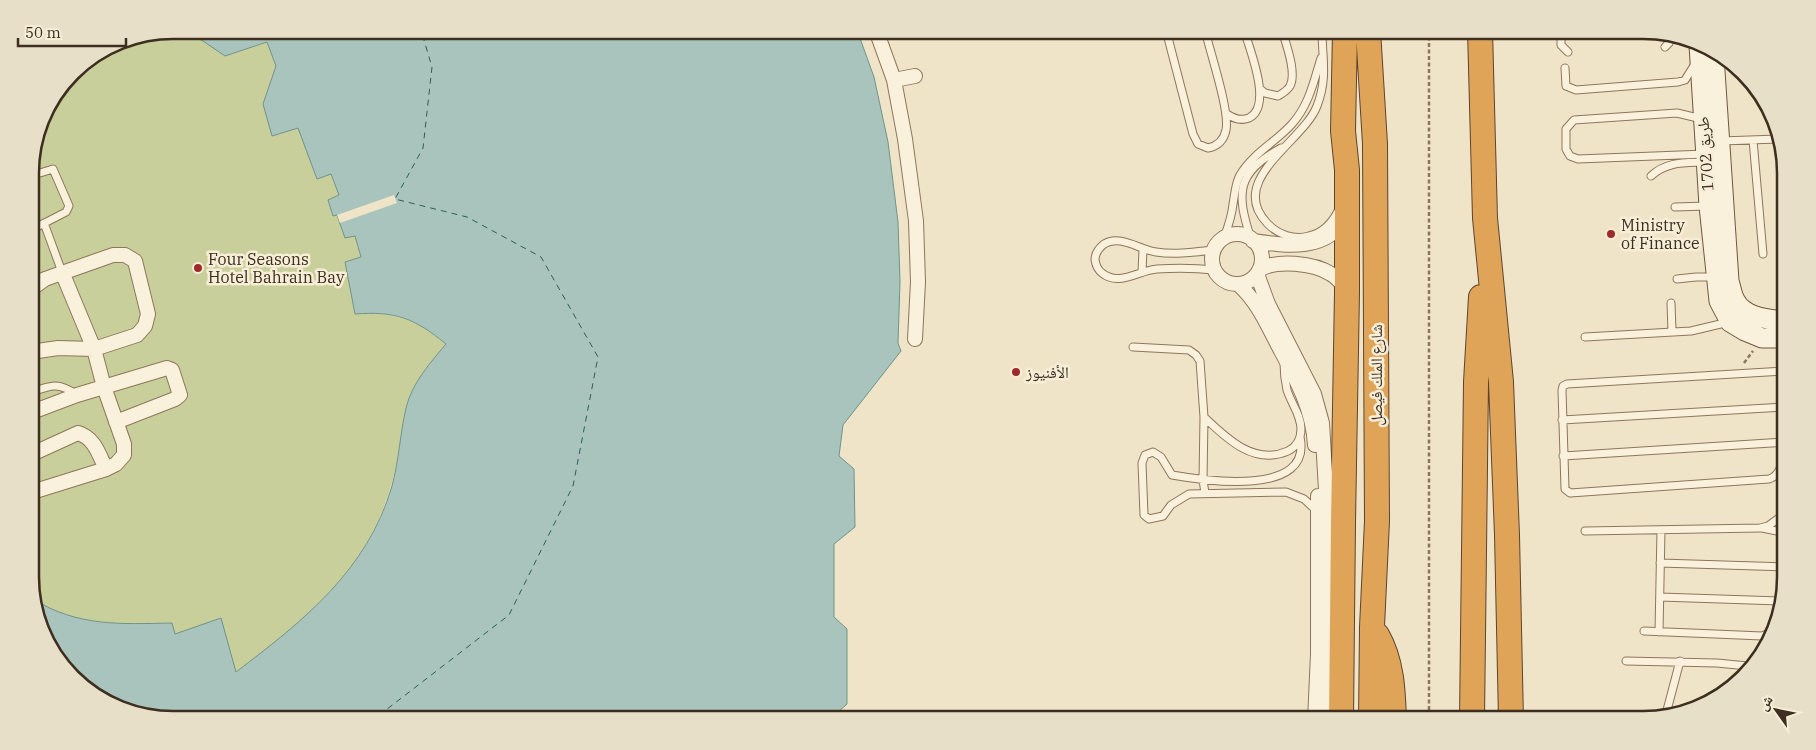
<svg xmlns="http://www.w3.org/2000/svg" width="1816" height="750" font-family="'IBM Plex Serif','Noto Naskh Arabic',serif">
  <rect width="100%" height="100%" fill="#f0e4c8"/>
  <path fill="#c9cf9b" d="M173,30C192,30 210,46 225,56L267,42L276,65L263,104L273,136L298,127L317,179L331,174L339,195L328,200L333,216L337,215L355,236L361,257L345,262L355,314C396,312 414,318 446,344C430,362 412,383 406,408C400,434 399,461 391,486C366,572 303,621 236,673L175,634L172,623C121,624 77,627 33,599L30,164L45,110L79,66L119,41Z"/>
  <path fill="#a9c4bc" stroke="#6f938a" d="M181,30H857L874,77L888,142L898,222L900,282L898,343L901,351L843,425L839,456L854,469L855,527L834,544V617L847,629V704L829,720H173L127,712L65,671L33,604V599C78,627 121,624 172,623L175,634L221,618L236,672C303,621 367,571 392,486C399,460 400,434 406,408C412,383 430,363 446,344C414,318 396,311 355,314L345,262L361,257L355,236L345,238L337,215L333,216L328,200L339,195L331,174L317,179L298,128L272,136L263,104L276,66L267,42L225,56L203,41Z"/>
  <path fill="#f0e4c8" d="M394,195L397,203L340,223L337,215Z"/>
  <g fill="none" stroke-linecap="round" stroke-linejoin="round">
    <path stroke="#2f5d5a" stroke-width="1" stroke-dasharray="6 5" stroke-linecap="butt" d="M357,720L382,713L509,615L573,486L598,357L541,257L467,217L395,199L423,148L432,67L421,30"/>
    <defs>
      <path id="lane" d="M1166,30L1193,134L1198,144L1208,148C1218,146 1224,140 1226,130C1230,111 1210,52 1205,30
        M1322,30C1322,58 1328,78 1317,106C1304,141 1226,180 1267,223C1278,235 1294,240 1309,236C1323,233 1333,222 1339,209
        M1561,30V45L1568,52
        M1665,47L1669,43L1671,35
        M1565,68L1566,86L1576,90L1678,82L1685,80L1695,64
        M1260,89L1265,93L1278,96C1283,93 1287,91 1290,86C1297,73 1286,44 1282,30
        M1227,114C1234,119 1241,121 1249,118C1273,106 1250,50 1244,30
        M1702,119L1677,113L1574,120L1566,129V149L1570,156L1578,159L1705,154
        M1753,140L1763,254
        M1721,141L1778,139
        M30,176L53,169L69,206L66,212L31,230
        M1651,176C1667,161 1685,163 1706,162
        M1675,207L1707,206
        M44,223L62,272
        M1224,238C1228,227 1232,216 1233,204C1235,194 1235,184 1240,175C1253,153 1276,142 1292,124C1309,105 1314,81 1321,58
        M1251,239C1236,193 1236,173 1281,148
        M1213,250C1195,252 1175,255 1156,252C1140,250 1120,234 1104,244C1099,248 1095,253 1095,260C1096,266 1098,270 1102,273C1119,287 1139,270 1157,269C1176,268 1195,268 1214,270
        M1142,272L1143,249
        M1677,279L1696,277H1714
        M1671,303L1672,331
        M1585,337L1691,331L1729,322
        M1133,347L1189,350L1196,355L1200,361L1204,417L1203,480L1205,493
        M1785,371L1567,384L1563,386L1562,390L1565,489L1570,493L1769,479C1782,475 1783,458 1786,446
        M32,392C51,385 59,382 77,395
        M1204,417C1226,438 1254,466 1288,451C1296,447 1301,439 1301,429C1301,415 1291,403 1287,390C1285,381 1284,372 1284,363
        M1562,420L1785,407
        M1300,437C1313,497 1206,481 1172,475L1161,457L1153,452L1145,455L1142,463L1144,515L1149,519L1163,516L1171,505L1189,494L1286,492L1304,499L1318,512
        M1563,456L1786,442
        M1762,528L1786,533
        M1585,531L1760,528L1768,526L1786,513
        M1660,563L1786,567
        M1660,597L1782,601
        M1644,631L1762,636L1772,632
        M1773,631L1782,603
        M1659,632L1661,530
        M1626,661L1717,663L1748,666
        M1666,714L1680,661"/>
      <path id="street" d="M876,30L894,80L905,139L916,221L918,282L915,339
        M894,80L915,76
        M1212 259a25 25 0 1 1 50 0a25 25 0 1 1-50 0Z
        M1253,241C1287,246 1328,252 1346,216
        M1259,270C1276,259 1314,263 1331,274C1338,278 1343,285 1347,292
        M1257,274L1268,304L1314,394L1322,423L1328,523L1329,654L1326,720
        M1238,284C1257,301 1266,322 1278,345C1295,377 1313,408 1315,445
        M31,289L45,279L113,255H125L135,261L148,314L145,326L137,335L94,349L58,348L31,352
        M32,412L77,395L167,368L172,370L180,395L175,399L116,422
        M32,454L78,433C95,438 99,455 106,469
        M32,492L106,469L116,464L124,455V444L104,387L94,349L62,272
        M1315,720L1318,654V496"/>
      <path id="secondary" d="M1699,45L1709,206L1719,301L1730,322L1745,331L1762,338H1785
        M1714,56L1729,281C1731,287 1732,295 1735,300C1744,318 1768,319 1785,321"/>
      <path id="highway" d="M1368,30L1375,144L1377,521L1372,627L1371,720
        M1480,30L1485,218L1501,382L1507,535L1511,720
        M1377,635C1392,661 1393,690 1394,720
        M1341,720L1343,523L1347,292V170L1343,131L1345,30
        M1472,720L1476,382L1481,297"/>
    </defs>
    <use href="#lane" stroke="#8d765c" stroke-width="9"/>
    <use href="#street" stroke="#8d765c" stroke-width="16"/>
    <use href="#secondary" stroke="#6f573f" stroke-width="21"/>
    <use href="#highway" stroke="#5b4430" stroke-width="26"/>
    <path stroke="#8d765c" stroke-width="2.5" stroke-dasharray="4 2.5" stroke-linecap="butt" d="M1429,30V720
      M1744,363L1753,351"/>
    <use href="#lane" stroke="#faf1dc" stroke-width="7"/>
    <use href="#street" stroke="#faf1dc" stroke-width="14"/>
    <use href="#secondary" stroke="#faf1dc" stroke-width="19"/>
    <use href="#highway" stroke="#e0a458" stroke-width="24"/>
  </g>
  <g fill="#9e2a2b" stroke="#f7eed8" stroke-width="2">
    <circle cx="1611" cy="234" r="5"/>
    <circle cx="198" cy="268" r="5"/>
    <circle cx="1016" cy="372" r="5"/>
  </g>
  <g text-anchor="middle" stroke-width="5" stroke-linejoin="round" paint-order="stroke">
    <g font-size="16" fill="#3d2e20" stroke="#f7eed8">
      <text transform="translate(1705 154) rotate(-94)" y="6">طريق 1702</text>
      <text transform="translate(1376 375) rotate(-90)" y="6">شارع الملك فيصل</text>
    </g>
    <g font-size="16" fill="#3d2e20" stroke="#f7eed8" text-anchor="start">
      <text x="1621" y="231">Ministry<tspan x="1621" dy="18">of Finance</tspan></text>
      <text x="208" y="265">Four Seasons<tspan x="208" dy="18">Hotel Bahrain Bay</tspan></text>
      <text x="1026" y="378">الأفنيوز</text>
    </g>
  </g>
  <path d="M0 0H1816V750H0ZM173 39H1643A134 134 0 0 1 1777 173V577A134 134 0 0 1 1643 711H173A134 134 0 0 1 39 577V173A134 134 0 0 1 173 39Z" fill="#e8dfc9" fill-rule="evenodd"/>
  <path fill="none" stroke="#3d2e20" stroke-width="2.5" d="M173 39H1643A134 134 0 0 1 1777 173V577A134 134 0 0 1 1643 711H173A134 134 0 0 1 39 577V173A134 134 0 0 1 173 39Z"/>
  <g transform="translate(1776 710) rotate(303)" stroke="#f7eed8" stroke-width="4" paint-order="stroke">
  <path d="M0-4L9 19L0 12L-9 19Z" fill="#3d2e20"/>
  <text y="-8" font-size="14" font-weight="bold" text-anchor="middle" fill="#3d2e20">ش</text>
  </g>
  <path d="M18 38v8h108v-8" fill="none" stroke="#3d2e20" stroke-width="2.5"/>
  <text x="25" y="38" font-size="15" fill="#3d2e20" stroke="#f7eed8" stroke-width="4" paint-order="stroke">50 m</text>
</svg>
